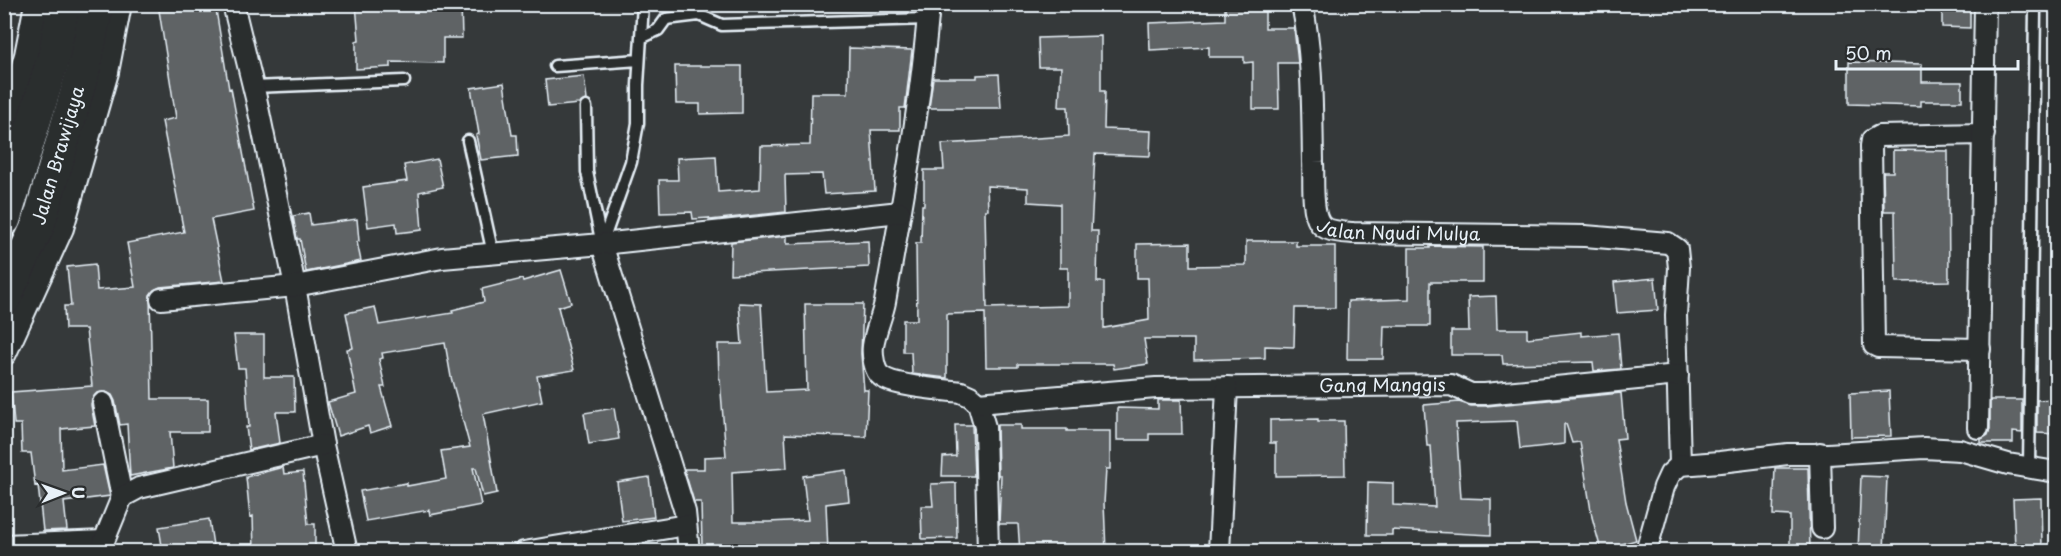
<svg xmlns="http://www.w3.org/2000/svg" width="2061" height="556" font-family="'Playpen Sans',sans-serif">
  <rect width="100%" height="100%" fill="#35393a"/>
  <filter id="ink" filterUnits="userSpaceOnUse"><feTurbulence type="fractalNoise" baseFrequency=".0167" numOctaves="2"/><feDisplacementMap in="SourceGraphic" scale="12" xChannelSelector="R" yChannelSelector="G"/><feConvolveMatrix kernelMatrix="1 2 1 2 8 2 1 2 1" color-interpolation-filters="sRGB"/></filter>
  <g filter="url(#ink)">
    <path fill="#5f6365" stroke="#e8f1f8" stroke-width="1.5" fill-rule="evenodd" d="M158,4H215L229,89L231,88L254,211L211,219L224,281L160,287L154,290L150,295L152,399H208V432H170L173,468L130,476L127,424L120,425L115,401L112,395L106,392L96,394L92,399L91,405L95,426L61,429L62,470L103,465L110,496L64,502L67,530L43,531L38,485L35,486L31,453H22L21,424H14L11,392L92,386L86,329H65L64,306H71L67,267L95,264L97,290L135,287L127,243L184,232L162,121L176,118Z
      M356,4H461L462,38H443V63L391,62V67L356,69V41L359,40Z
      M1225,4H1265V28H1294L1298,63H1278L1279,109H1253V62L1244,63V57H1209V47L1150,50L1149,23L1225,20Z
      M1942,4H1970V28L1942,27Z
      M1101,36V91H1105L1104,129L1151,131L1150,156L1095,154L1091,231H1098L1097,282H1104V328L1149,320L1148,278H1137V244L1190,243V266L1246,265V241H1296V246H1335V308H1295L1294,347L1265,346V358L1194,360V339H1144L1148,364L1114,369L1113,364H1018V367H986L985,313L947,314V378L912,374L911,352H903V320H917L916,243H921L922,205H924V170H944L942,144L1069,136L1068,107H1059L1061,67H1039L1038,38ZM987,186L1028,188V202L1060,204V268H1068V306L987,308L985,210H988Z
      M849,48L912,50L905,108H900V130H871L875,191L824,194L822,174L785,175L786,212L710,220L709,218L693,219L692,212L660,213L659,180H678L677,158L716,156L718,192L760,189L761,146L810,145L811,93H848Z
      M1849,62L1922,64V82H1962V101H1921V106L1849,104Z
      M675,66H742V113L700,114V104H676Z
      M999,74L1001,108H929L933,78H977V75Z
      M584,76L587,100L579,104L548,107L545,80Z
      M504,83L512,135H517L518,156L481,160L476,135L479,134L471,88Z
      M1893,150L1948,151L1949,281L1896,282L1895,211H1884L1883,172H1893Z
      M437,159L443,187L419,192L422,230L397,233L396,223L368,227L363,187L407,181L404,165Z
      M309,213L311,225L357,219L359,241L357,242L361,261L306,272L300,239H297L293,216Z
      M787,236V244L868,241L869,267L730,274L731,242Z
      M1430,246L1483,247V282H1430V326H1384L1383,359H1347L1348,301L1409,299V248H1430Z
      M561,270L571,303L558,307L574,370L537,376L542,401L483,414L497,493L483,496L476,468H473L481,505L430,515L429,510L366,521L360,491L407,483V486L446,479L441,451L470,447L451,377L445,343L382,353L383,358L379,359L385,387H381L392,426L370,433L368,426L338,436L328,402L356,394L347,349L353,348L346,313L375,307L379,325L453,313L452,310L484,302L482,289L522,279L523,281Z
      M1655,278L1658,310L1617,313L1614,282Z
      M1496,296L1497,329H1527V338L1581,332V336L1618,333L1621,369L1594,371L1593,362L1503,364L1502,355H1451V331H1469L1468,297Z
      M739,303L761,304L766,392L807,390L805,304H863L861,354L864,390H868L866,437L785,434L787,468L732,472L733,522H769L808,520L803,476L846,470L849,501L826,504L828,552H751V546L702,547L701,502H694L684,469H704V457L726,456L720,379H719L718,344H742Z
      M234,335H264V377H294L295,412H276L280,443L249,450L246,427H249L245,368H238Z
      M1889,391L1891,436L1851,437L1850,393Z
      M1621,393L1625,438L1616,439L1626,502L1636,540L1601,550L1592,517L1580,442L1572,443L1566,424H1564V444L1520,449L1517,421L1456,423L1461,498L1491,499V535L1392,530V535H1367L1368,482L1393,483V505L1435,507L1431,446H1427L1424,405L1459,402L1471,406H1486Z
      M2056,399V434L2037,433V400Z
      M1158,400H1181L1182,434H1149V440H1117V408L1158,409Z
      M1990,400H2022V433L2013,432V443H1981V439L1988,435L1990,429Z
      M614,408L619,439L589,444L584,413Z
      M1318,419V421H1344L1345,475L1276,476V443H1270V420Z
      M955,425H972L974,476H942L943,457L956,456Z
      M997,425H1021V429H1067V431H1110V469H1106L1104,503L1106,552H1020L1018,524H999L1001,475H998Z
      M283,467L284,474L303,472L308,524H315V552H254L253,516L250,517L246,477Z
      M1775,468H1808L1810,552H1790V516L1773,515Z
      M1861,476L1887,477L1884,552H1858Z
      M649,477L654,517L622,521L617,482Z
      M956,483L957,538L922,539L921,506H933L931,484Z
      M2041,498L2042,547L2015,548L2013,499Z
      M209,519L214,552H163L159,527Z"/>
    <g fill="none" stroke-linecap="round" stroke-linejoin="round">
      <defs>
        <path id="service" d="M641,38L658,30L666,19L699,15L722,25L928,19
          M555,66L639,60
          M253,87L404,81
          M586,107L587,172L601,240
          M468,141L493,254
          M602,244L631,162L638,123V85L643,4
          M2029,467L2035,10"/>
        <g id="minor">
          <path d="M233,4L256,98L295,286L323,445L347,552"/>
          <path d="M929,4C921,104 902,204 885,302C882,317 875,331 873,346C872,354 874,371 881,376C892,386 944,390 961,392L970,396L978,403L985,427L988,552"/>
          <path id="s1" d="M1302,4C1313,56 1312,110 1313,162C1314,178 1311,209 1319,222C1324,232 1343,232 1353,233L1585,236L1668,243L1677,249L1679,268L1676,315L1680,465"/>
          <path d="M602,244L685,512L689,552"/>
          <path d="M161,299L295,286L442,258L602,244L900,212"/>
          <path d="M1980,349L1878,347L1874,345L1871,146L1872,140L1879,136L1984,134"/>
          <path d="M103,403L122,497"/>
          <path id="s2" d="M978,403L1156,388L1451,385L1471,394H1485L1678,375"/>
          <path d="M1978,428L1985,4"/>
          <path d="M1820,453L1822,528"/>
          <path d="M4,545L104,541"/>
          <path d="M102,552L104,541L122,497L139,488L323,445"/>
          <path d="M524,552L686,525"/>
          <path d="M1219,552L1227,387"/>
          <path d="M1646,552L1664,487L1670,474L1680,465L1720,462L1788,454H1828L1924,448L1960,450L2008,464L2056,472"/>
        </g>
        <path id="tertiary" d="M4,134L27,55L37,4
          M4,353L61,228L106,72L119,4"/>
        <g id="trunk">
          <path d="M4,219L55,53L64,4"/>
          <path id="s3" d="M4,299L38,226L85,65L97,4"/>
        </g>
      </defs>
      <use href="#service" stroke="#e8f1f8" stroke-width="15"/>
      <use href="#minor" stroke="#e8f1f8" stroke-width="24"/>
      <use href="#tertiary" stroke="#e8f1f8" stroke-width="28"/>
      <use href="#trunk" stroke="#e8f1f8" stroke-width="38"/>
      <use href="#service" stroke="#2a2d2e" stroke-width="10"/>
      <use href="#minor" stroke="#2a2d2e" stroke-width="20"/>
      <use href="#tertiary" stroke="#2a2d2e" stroke-width="24"/>
      <use href="#trunk" stroke="#2a2d2e" stroke-width="33"/>
    </g>
  </g>
  <g text-anchor="middle" stroke-width="6" stroke-linejoin="round" paint-order="stroke">
    <g font-size="18" fill="#e8f1f8" stroke="#2a2d2e">
      <text dy="6" stroke="none"><textPath href="#s3" startOffset="154">Jalan Brawijaya</textPath></text>
      <text dy="6" stroke="none"><textPath href="#s1" startOffset="302">Jalan Ngudi Mulya</textPath></text>
      <text dy="6" stroke="none"><textPath href="#s2" startOffset="405">Gang Manggis</textPath></text>
    </g>
  </g>
  <rect width="2061" height="556" fill="none" stroke="#2a2d2e" stroke-width="24"/>
  <rect x="12" y="12" width="2037" height="532" fill="none" stroke="#e8f1f8" stroke-width="2" filter="url(#ink)"/>
  <g transform="translate(63 493) rotate(89)" stroke="#2a2d2e" stroke-width="4.5" paint-order="stroke">
  <path d="M0-4.5L10 22L0 15L-10 22Z" fill="#e8f1f8"/>
  <text y="-9" font-size="16" font-weight="bold" text-anchor="middle" fill="#e8f1f8">U</text>
  </g>
  <path d="M1836 60v9h182v-9" fill="none" stroke="#e8f1f8" stroke-width="3"/>
  <text x="1845" y="60" font-size="18" fill="#e8f1f8" stroke="#2a2d2e" stroke-width="4.5" paint-order="stroke">50 m</text>
</svg>
